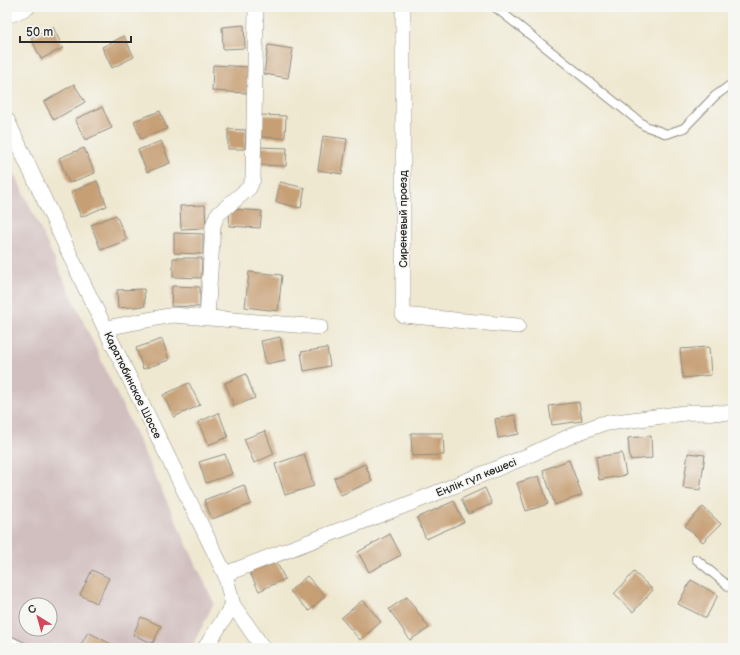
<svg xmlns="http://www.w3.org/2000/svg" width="740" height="655" font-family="'Balsamiq Sans',sans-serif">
  <rect width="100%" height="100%" fill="#f6f6f2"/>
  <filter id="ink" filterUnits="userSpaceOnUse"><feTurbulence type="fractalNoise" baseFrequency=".025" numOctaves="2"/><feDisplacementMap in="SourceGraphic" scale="8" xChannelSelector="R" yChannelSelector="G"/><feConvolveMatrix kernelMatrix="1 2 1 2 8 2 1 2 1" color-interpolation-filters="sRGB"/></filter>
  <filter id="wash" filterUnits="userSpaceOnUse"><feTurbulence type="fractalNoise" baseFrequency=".012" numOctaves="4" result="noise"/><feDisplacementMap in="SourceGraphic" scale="16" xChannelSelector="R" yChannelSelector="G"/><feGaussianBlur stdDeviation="0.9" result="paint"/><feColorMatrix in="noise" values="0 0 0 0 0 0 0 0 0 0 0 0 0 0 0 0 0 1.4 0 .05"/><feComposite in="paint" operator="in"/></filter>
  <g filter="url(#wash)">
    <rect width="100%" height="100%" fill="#efe8d0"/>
    <path fill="#d1bfbf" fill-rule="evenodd" d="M7,157L214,603L191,648H7ZM26,605H50V629H26Z"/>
    <g id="blocks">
      <path fill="#c69f74" d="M271,7H301V11L271,10Z
        M244,25L245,48L223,49L222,27Z
        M53,27L63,48L41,59L31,38Z
        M124,36L134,57L112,68L102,47Z
        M268,45L293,49L288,78L264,74Z
        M213,65L249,67L247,93L212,91Z
        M74,84L85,102L54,120L44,102Z
        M102,107L112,128L85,140L75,119Z
        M160,111L167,129L141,139L134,121Z
        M260,115L286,116L285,138L259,137Z
        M228,129L246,130L245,149H228Z
        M323,136L347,139L342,174L318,170Z
        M161,141L170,163L147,172L138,150Z
        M258,147L287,148L286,166L257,165Z
        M84,148L95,173L69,183L59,158Z
        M97,181L107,206L81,217L71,192Z
        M280,182L305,188L301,208L276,202Z
        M205,205L206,228L181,229L180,206Z
        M230,209L262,211L260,228L229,226Z
        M116,215L127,240L101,250L91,225Z
        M174,233L203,234V254L174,253Z
        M173,258H202L201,278L173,277Z
        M249,272L282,275L278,311L245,307Z
        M172,286L200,287V307L171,306Z
        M144,289L145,306L118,308L117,290Z
        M280,337L285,360L266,364L261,341Z
        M162,339L169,360L143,369L136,348Z
        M709,347L711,375L683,378L680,349Z
        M327,348L330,366L304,371L301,352Z
        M246,374L255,398L234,406L225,383Z
        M189,383L200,405L174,417L163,395Z
        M579,402L582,421L552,425L549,406Z
        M219,413L228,437L208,445L198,422Z
        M515,415L519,434L498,438L495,419Z
        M265,431L274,454L254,463L244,439Z
        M411,433H443L444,455L412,456Z
        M651,436L652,458L630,460L628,438Z
        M622,453L626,475L599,480L596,457Z
        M688,453L705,455L700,490L683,488Z
        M225,454L232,474L206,483L199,462Z
        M304,454L314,486L285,495L275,464Z
        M569,460L582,495L555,505L543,470Z
        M365,464L372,481L341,495L334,478Z
        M539,476L548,504L526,511L517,483Z
        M244,485L251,504L212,519L204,500Z
        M485,488L492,504L468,514L461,499Z
        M454,501L464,522L426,539L417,518Z
        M703,507L721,524L703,542L685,526Z
        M390,534L401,555L369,572L358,552Z
        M732,549H733V571H728Z
        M275,559L285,579L259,591L249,571Z
        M92,570L109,578L97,603L80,595Z
        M634,572L653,590L633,612L614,594Z
        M307,576L325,596L309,611L290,591Z
        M691,580L718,595L706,618L678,604Z
        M407,597L429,628L410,640L389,609Z
        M363,600L381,622L360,640L341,618Z
        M141,617L161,626L153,643L133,635Z
        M88,632L113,645L112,648H79Z"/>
    </g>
  </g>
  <g filter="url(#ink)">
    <use href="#blocks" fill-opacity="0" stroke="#8d8a7e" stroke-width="1"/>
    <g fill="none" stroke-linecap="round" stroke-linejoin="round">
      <defs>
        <path id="lane" d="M495,7L645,126L667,134L684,128L715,96L733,83
          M696,559L733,590
          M7,639L26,648"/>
        <path id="street" d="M403,7V315L518,326
          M7,16L28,7
          M7,120L85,287L225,574L233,605L263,648
          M207,318L213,226L217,215L249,188L253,179L256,7
          M106,328L173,315L320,327
          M225,574L419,500L525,457L577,433L601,424L693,412L733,413
          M205,648L233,605"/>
      </defs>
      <use href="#lane" stroke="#8d8a7e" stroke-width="10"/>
      <use href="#street" stroke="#8d8a7e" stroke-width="16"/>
      <use href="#lane" stroke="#fff" stroke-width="8"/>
      <use href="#street" stroke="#fff" stroke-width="15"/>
    </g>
  </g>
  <g text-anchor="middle" stroke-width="3" stroke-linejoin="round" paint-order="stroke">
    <g font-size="11" fill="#2b2b2b" stroke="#f6f6f2">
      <text transform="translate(403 219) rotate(-90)" y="4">Сиреневый проезд</text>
      <text transform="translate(133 385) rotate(64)" y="4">Каратюбинское Шоссе</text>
      <text transform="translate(476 477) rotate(-22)" y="4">Еңлік гүл көшесі</text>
    </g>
  </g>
  <rect width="740" height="655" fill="none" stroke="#f6f6f2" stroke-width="24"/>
  <g transform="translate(38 617) rotate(323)"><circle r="19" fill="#f6f6f2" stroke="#a5a5a2"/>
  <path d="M0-3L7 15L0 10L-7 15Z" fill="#d1495b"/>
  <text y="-6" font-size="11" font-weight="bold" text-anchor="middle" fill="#2b2b2b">С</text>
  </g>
  <path d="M20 36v6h111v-6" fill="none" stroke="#2b2b2b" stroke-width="2"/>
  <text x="26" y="36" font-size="12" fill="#2b2b2b" stroke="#f6f6f2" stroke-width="3" paint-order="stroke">50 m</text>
</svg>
